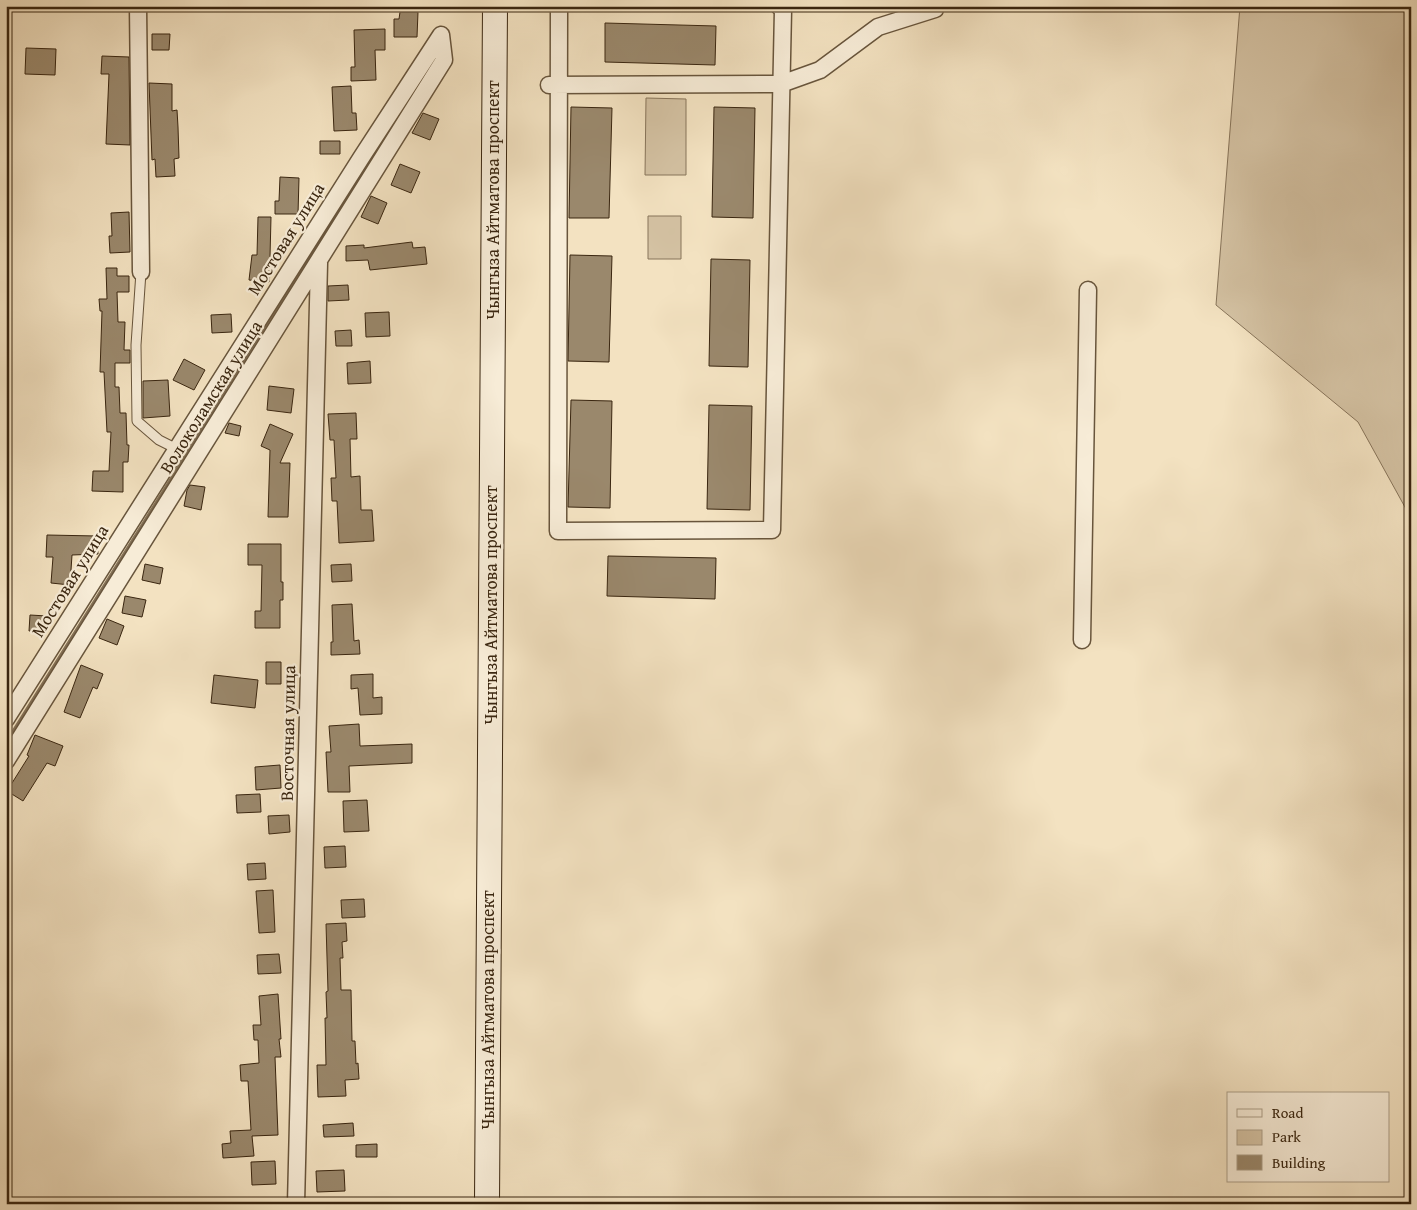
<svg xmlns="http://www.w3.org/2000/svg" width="1417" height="1210" font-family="'Gentium Book Plus',serif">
  <rect width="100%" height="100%" fill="#f3e2c1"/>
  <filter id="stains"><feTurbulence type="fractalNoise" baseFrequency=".004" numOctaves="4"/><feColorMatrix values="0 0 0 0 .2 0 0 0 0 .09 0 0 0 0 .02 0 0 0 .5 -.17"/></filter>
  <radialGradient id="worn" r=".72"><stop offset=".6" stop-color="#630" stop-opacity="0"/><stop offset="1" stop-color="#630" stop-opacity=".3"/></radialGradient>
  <path fill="#d4c2a3" stroke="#87745a" d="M1240,6H1411V518L1358,422L1216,305Z
    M646,98L686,99V175H645Z
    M648,216H681V259H648Z"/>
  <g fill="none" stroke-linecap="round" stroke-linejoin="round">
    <path stroke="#837056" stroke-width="4.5" d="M6,744L419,84"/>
  </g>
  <path fill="#9a886c" stroke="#3a2610" d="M400,12H418L417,37H394V19H399Z
    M605,23L716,26L715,65L605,62Z
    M385,29V50H375L376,80L351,81V67H355L354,30Z
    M152,34H170L169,50H152Z
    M26,48L56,49L55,75L25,74Z
    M102,56L129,57L130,145L106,144L109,74H101Z
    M149,83L172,84V111L177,110L178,127L179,158L174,159L175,176L156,177L155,159L152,160Z
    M351,86L352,113H356L357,130L334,131L332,87Z
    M571,107L612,108L609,218H569Z
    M714,107L755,108L753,218L712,217Z
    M423,113L439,119L430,140L412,133Z
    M320,141H340V154H320Z
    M400,164L420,172L411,193L391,185Z
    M280,177L299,178L298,214H275V201H279Z
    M371,196L387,203L378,224L361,217Z
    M129,212L130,252L110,253L109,236H112L111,213Z
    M258,217H271L270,257H272L269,282L249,280L252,255H257Z
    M412,242L413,248L425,247L427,264L370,270L368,260L346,261V246L364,245V248Z
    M570,255L612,256L609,362L568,361Z
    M711,259L750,260L748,367L709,366Z
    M106,268H117V276H129V292H117L118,322H125L124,350H130V363H115V387H119L120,413H126L127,445H129L128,462H123V492L92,491L93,471H109L111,432H107L104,372H100L102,311H100L99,299H107Z
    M348,285L349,300L328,301V286Z
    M389,312L390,336L366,337L365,313Z
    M231,314L232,332L212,333L211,315Z
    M351,330L352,346H336L335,331Z
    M184,359L205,370L194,390L173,380Z
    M370,361L371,383L348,384L347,363Z
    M168,380L170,416L143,418V381Z
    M269,386L294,389L291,413L267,410Z
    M571,400L612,401L610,508L568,507Z
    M709,405L752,406L750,510L707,509Z
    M356,413L357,439H350L351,477L360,476L361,510H372L374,541L339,543L337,501H332L331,478H336L334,440H330L328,414Z
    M229,423L241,426L239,436L225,433Z
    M270,424L293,434L280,463H290L288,517H268L270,450L261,446Z
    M190,485L205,487L201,510L184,506L187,490Z
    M47,535L97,536L98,554L72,555L70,585L51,583L53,557H46Z
    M248,544H281V582H283V600H280V628H255V611H261L262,565H248Z
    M608,556L716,558L715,599L607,596Z
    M145,564L163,568L160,584L142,580Z
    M351,564L352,581L332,582L331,565Z
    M125,596L146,600L142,617L122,613Z
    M352,604L354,641L359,640L360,654L331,655V642H333L332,605Z
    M30,615L47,616L46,632L29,631Z
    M107,619L124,626L117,645L99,638Z
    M266,662H281V684H266Z
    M81,665L103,674L97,689L93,687L80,718L64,712Z
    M373,674V698L382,697V714L360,715L358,688L351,689V675Z
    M214,675L258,680L255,708L211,703Z
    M359,724L360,746L412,744V763L349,766L350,792H328L326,752H331L329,726Z
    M35,735L63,746L55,766L47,763L23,801L7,791L29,756L27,755Z
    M280,765L281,788L256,790L255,767Z
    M260,794L261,812L237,813L236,795Z
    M367,800L369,831L344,832L343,801Z
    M289,815L290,832L269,834L268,816Z
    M345,846L346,867L325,868L324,847Z
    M265,863L266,879L248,880L247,864Z
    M273,890L275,932L259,933L256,891Z
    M364,899L365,917L342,918L341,900Z
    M346,923L347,941L342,942L343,958H340L341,990H351L352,1041H355L356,1064L358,1063L359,1079L345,1080L346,1096L318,1097L317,1065H326L325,1018H327L326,992L328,991L326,924Z
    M279,954L281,973L258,974L257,955Z
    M278,994L281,1039H279L281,1057H275L278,1135L252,1136L254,1156L223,1158L222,1144L231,1143L230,1131L251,1130L248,1081H241L240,1065L259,1063L258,1040H254L253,1025H261L259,996Z
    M353,1123L354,1136L324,1137L323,1125Z
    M377,1144V1157H356V1145Z
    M275,1161L276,1184L252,1185L251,1162Z
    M344,1170L345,1191L317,1192L316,1171Z"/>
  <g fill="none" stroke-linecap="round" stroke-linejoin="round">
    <defs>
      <path id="lane" d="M141,272L136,345L137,421L159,440L177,449"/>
      <path id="street" d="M138,6L141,272
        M559,6L558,531L772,530L783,10L779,6
        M549,85L781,84L820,70L878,27L935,9V6
        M1082,640L1088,290
        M6,719L361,158L441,35
        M6,761L444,60L441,35
        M296,1204L319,263"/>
      <path id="secondary" d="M487,1204L495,6"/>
    </defs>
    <use href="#lane" stroke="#68553c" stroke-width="11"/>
    <use href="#street" stroke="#68553c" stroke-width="19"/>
    <use href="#secondary" stroke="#3a2610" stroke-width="26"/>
    <use href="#lane" stroke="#f7ecd7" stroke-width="9"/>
    <use href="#street" stroke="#f7ecd7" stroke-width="16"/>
    <use href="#secondary" stroke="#f7ecd7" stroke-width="24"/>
  </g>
  <g text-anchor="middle" stroke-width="4.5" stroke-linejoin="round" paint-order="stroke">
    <g font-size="18" fill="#3a2610" stroke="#f7ecd7">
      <text transform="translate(493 200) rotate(-90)" y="6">Чынгыза Айтматова проспект</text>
      <text transform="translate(286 239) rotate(-58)" y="6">Мостовая улица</text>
      <text transform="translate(211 397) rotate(-58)" y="6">Волоколамская улица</text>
      <text transform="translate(70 581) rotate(-58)" y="6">Мостовая улица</text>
      <text transform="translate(491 605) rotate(-90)" y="6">Чынгыза Айтматова проспект</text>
      <text transform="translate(288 733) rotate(-89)" y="6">Восточная улица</text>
      <text transform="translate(488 1010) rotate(-90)" y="6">Чынгыза Айтматова проспект</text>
    </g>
  </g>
  <rect width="1417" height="1210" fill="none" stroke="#f3e2c1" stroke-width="25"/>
  <rect x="8" y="8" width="1402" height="1195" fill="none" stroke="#3a2610" stroke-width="2.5"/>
  <rect x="12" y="12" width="1392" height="1185" fill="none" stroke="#3a2610"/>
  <rect x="1227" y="1092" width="162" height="90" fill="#f7ecd7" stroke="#ab9d87"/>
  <rect x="1237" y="1109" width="25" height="8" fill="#f7ecd7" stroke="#ab9d87"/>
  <text x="1272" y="1118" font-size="15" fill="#3a2610">Road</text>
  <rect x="1237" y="1130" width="25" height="15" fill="#d4c2a3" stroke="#ab9d87"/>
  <text x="1272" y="1142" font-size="15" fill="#3a2610">Park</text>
  <rect x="1237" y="1155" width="25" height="15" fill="#9a886c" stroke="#ab9d87"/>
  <text x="1272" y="1168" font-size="15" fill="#3a2610">Building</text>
  <rect width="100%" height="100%" filter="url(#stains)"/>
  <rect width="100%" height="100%" fill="url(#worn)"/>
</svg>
